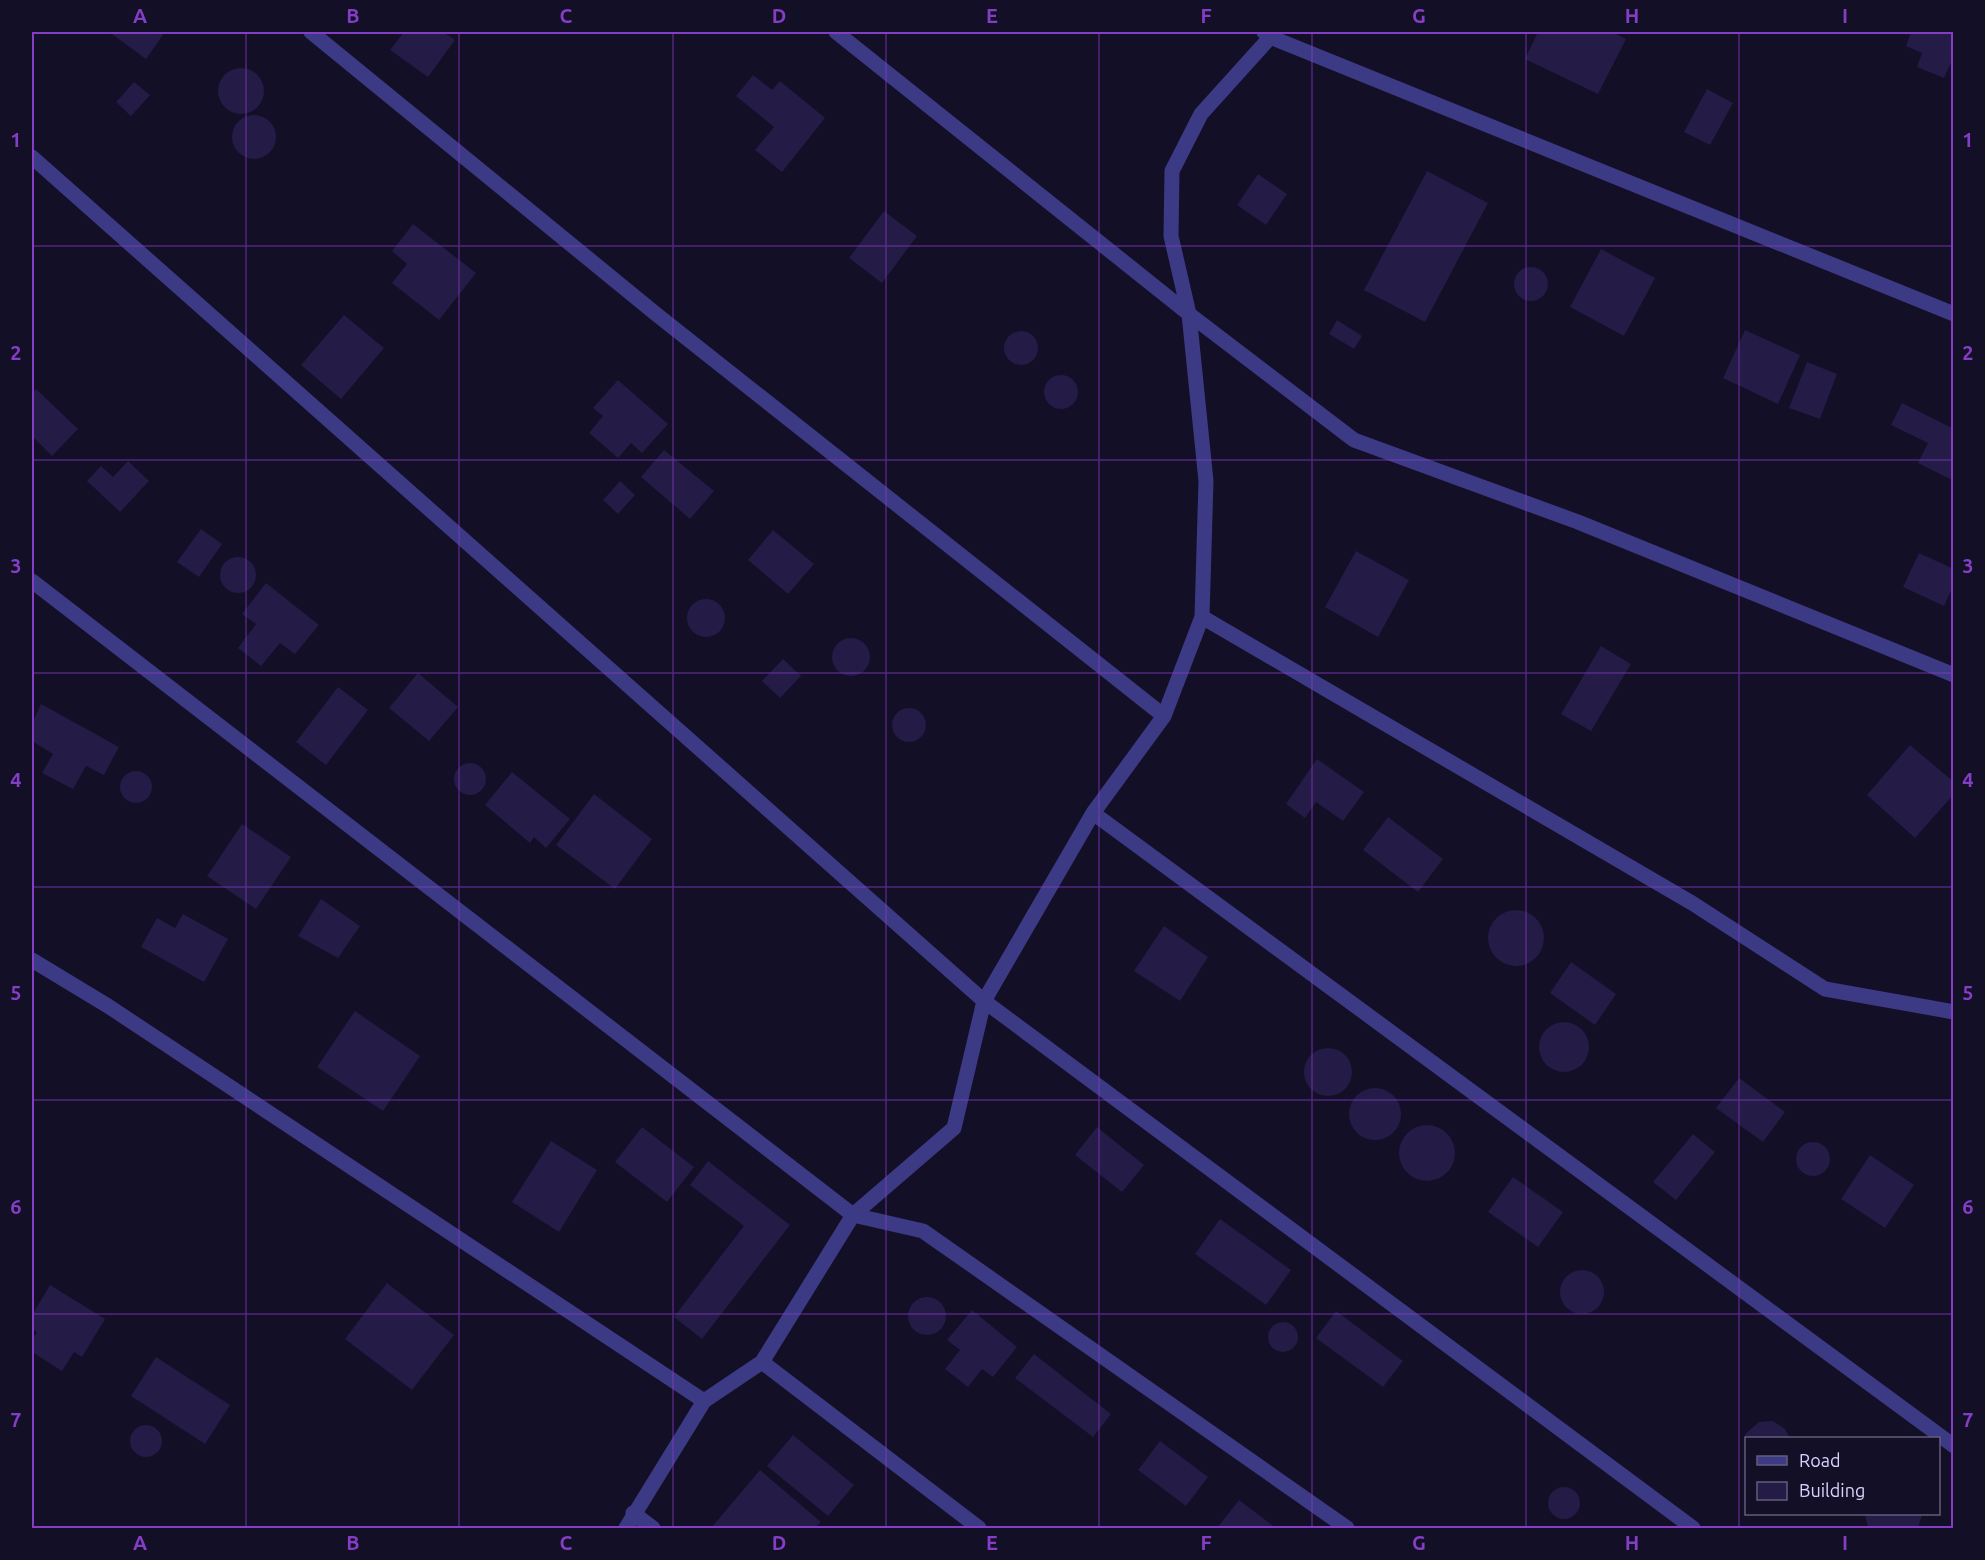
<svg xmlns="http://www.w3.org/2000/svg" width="1985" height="1560" font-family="Ubuntu,sans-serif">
  <rect width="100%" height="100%" fill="#130f26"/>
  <path fill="#241b47" d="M109,32H165L146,59Z
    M404,32H443L455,40L428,77L390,50Z
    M1538,32H1617L1616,34L1626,39L1598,94L1525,59Z
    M1911,32H1954V64L1951,63L1944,78L1917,67L1922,53L1906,46Z
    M218 91a23 23 0 1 1 46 0a23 23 0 1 1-46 0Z
    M753,75L772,90L780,81L825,118L782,172L755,150L774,127L736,96Z
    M134,82L150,95L131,116L116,102Z
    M1707,89L1733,103L1710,145L1684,132Z
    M232 137a22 22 0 1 1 44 0a22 22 0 1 1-44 0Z
    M1427,171L1488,203L1425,322L1364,290Z
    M1258,174L1287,194L1266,225L1237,205Z
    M884,211L917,236L882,283L849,258Z
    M413,224L476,273L439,320L392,283L407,264L392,251Z
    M1601,249L1655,278L1624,336L1570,307Z
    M1514 284a17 17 0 1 1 34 0a17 17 0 1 1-34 0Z
    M344,315L384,348L341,399L301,365Z
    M1337,320L1362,336L1354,349L1329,334Z
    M1745,330L1800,355L1778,404L1723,378Z
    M1004 348a17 17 0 1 1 34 0a17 17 0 1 1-34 0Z
    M1807,362L1837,374L1820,419L1789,408Z
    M1044 392a17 17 0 1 1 34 0a17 17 0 1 1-34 0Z
    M618,380L668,424L642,453L631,443L618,458L589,433L603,416L593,408Z
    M36,389L78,429L52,456L32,436V394Z
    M1902,403L1954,429V473L1950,479L1918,463L1928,443L1891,425Z
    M664,450L714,491L690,519L641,477Z
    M128,461L149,481L120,512L87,481L101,466L113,477Z
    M620,481L635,495L618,514L603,500Z
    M201,529L222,544L199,577L177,562Z
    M773,530L814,564L788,594L748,560Z
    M1356,551L1409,580L1378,637L1325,607Z
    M1919,553L1954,569V584L1944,606L1903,587Z
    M220 575a18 18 0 1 1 36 0a18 18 0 1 1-36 0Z
    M266,583L319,625L295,654L280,643L261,666L238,648L256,624L242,614Z
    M687 618a19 19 0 1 1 38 0a19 19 0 1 1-38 0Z
    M832 657a19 19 0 1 1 38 0a19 19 0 1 1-38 0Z
    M1601,646L1631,664L1591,731L1561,714Z
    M783,659L801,676L780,698L762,681Z
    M418,673L458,707L429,741L389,708Z
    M338,687L368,710L326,765L296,742Z
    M41,704L119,747L104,775L86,766L73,789L42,773L53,754L32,741V723Z
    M892 725a17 17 0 1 1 34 0a17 17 0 1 1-34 0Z
    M1910,745L1954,782V794L1915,838L1867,795Z
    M1317,759L1364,792L1343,821L1316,802L1305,818L1286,804Z
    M454 779a16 16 0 1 1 32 0a16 16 0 1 1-32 0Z
    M120 787a16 16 0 1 1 32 0a16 16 0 1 1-32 0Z
    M512,772L570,819L546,848L534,837L530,843L485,805Z
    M594,794L652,839L615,889L556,845Z
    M1388,817L1443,859L1418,892L1363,850Z
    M242,824L291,857L256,909L207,876Z
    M321,899L360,926L338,958L298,936Z
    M1488 938a28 28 0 1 1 56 0a28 28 0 1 1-56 0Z
    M183,914L228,939L204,982L141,947L157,918L175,928Z
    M1164,926L1208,957L1180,1001L1134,971Z
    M1571,962L1616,994L1595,1025L1550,993Z
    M355,1011L420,1056L383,1111L317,1067Z
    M1539 1047a25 25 0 1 1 50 0a25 25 0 1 1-50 0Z
    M1304 1072a24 24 0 1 1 48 0a24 24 0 1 1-48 0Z
    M1739,1078L1785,1112L1763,1142L1716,1108Z
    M1349 1114a26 26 0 1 1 52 0a26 26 0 1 1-52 0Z
    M1399 1153a28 28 0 1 1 56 0a28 28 0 1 1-56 0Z
    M642,1127L694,1167L667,1202L615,1162Z
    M1097,1127L1144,1165L1122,1192L1075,1155Z
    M1693,1134L1715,1152L1676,1200L1653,1182Z
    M551,1141L597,1170L559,1232L512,1202Z
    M1796 1159a17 17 0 1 1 34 0a17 17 0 1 1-34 0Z
    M1870,1155L1914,1185L1885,1228L1841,1199Z
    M708,1161L790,1225L702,1339L674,1317L744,1226L690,1185Z
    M1513,1177L1563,1212L1538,1247L1488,1212Z
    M1220,1219L1291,1270L1266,1305L1195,1254Z
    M1560 1292a22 22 0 1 1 44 0a22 22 0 1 1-44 0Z
    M387,1283L454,1335L412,1390L345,1339Z
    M50,1285L105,1319L82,1357L74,1352L62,1371L32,1352V1341L37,1332L32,1329V1315Z
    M908 1316a19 19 0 1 1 38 0a19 19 0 1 1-38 0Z
    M972,1310L1017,1347L993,1377L982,1369L968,1387L945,1369L960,1350L947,1340Z
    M1336,1311L1403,1361L1383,1387L1316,1338Z
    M1268 1337a15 15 0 1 1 30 0a15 15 0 1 1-30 0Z
    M1034,1354L1111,1414L1093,1437L1015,1378Z
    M156,1357L230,1405L205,1444L131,1396Z
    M1773,1421L1785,1429L1790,1438H1746V1453L1745,1434L1759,1422Z
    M130 1441a16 16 0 1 1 32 0a16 16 0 1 1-32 0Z
    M793,1435L854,1485L828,1516L767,1466Z
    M1160,1441L1208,1477L1186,1506L1138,1470Z
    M760,1470L821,1522L815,1528H711Z
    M1548 1503a16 16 0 1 1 32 0a16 16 0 1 1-32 0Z
    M1239,1500L1276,1528H1217Z
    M1865,1514H1922V1515L1918,1528H1868Z"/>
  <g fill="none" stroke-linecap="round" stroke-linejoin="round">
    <path stroke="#3d3a85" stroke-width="15" d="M311,32L656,314L1164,716
      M836,32L1189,314L1354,440L1578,522L1954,675
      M1264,32L1270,37L1954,314
      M32,157L984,1001L1693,1528
      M32,581L853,1215L923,1231L1347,1528
      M1202,617L1692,903L1825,989L1954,1012
      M1093,813L1954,1446
      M32,960L108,1006L704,1401
      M762,1362L979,1528
      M633,1513L653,1528
      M626,1528L704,1401L762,1362L853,1215L954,1128L984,1001L1093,813L1164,716L1202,617L1206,481L1189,314L1171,236L1172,171L1201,114L1275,32"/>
  </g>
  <path fill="none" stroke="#843dc5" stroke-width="1.5" stroke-opacity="0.55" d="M246,32V1528M459,32V1528M673,32V1528M886,32V1528M1099,32V1528M1312,32V1528M1526,32V1528M1739,32V1528M32,246H1954M32,460H1954M32,673H1954M32,887H1954M32,1100H1954M32,1314H1954"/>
  <rect width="1985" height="1560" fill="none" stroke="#130f26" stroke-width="66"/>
  <rect x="1745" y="1437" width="195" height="78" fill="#130f26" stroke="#625e7d" stroke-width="1.5"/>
  <rect x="1757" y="1456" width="30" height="9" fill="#3d3a85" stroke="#625e7d" stroke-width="1.5"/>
  <text x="1799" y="1467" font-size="18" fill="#d9d4ff">Road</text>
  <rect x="1757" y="1482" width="30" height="18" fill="#241b47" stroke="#625e7d" stroke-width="1.5"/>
  <text x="1799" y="1497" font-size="18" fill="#d9d4ff">Building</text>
  <rect x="33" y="33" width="1919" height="1494" fill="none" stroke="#843dc5" stroke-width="2"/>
  <g font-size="20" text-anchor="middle" font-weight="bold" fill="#843dc5">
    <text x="140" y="23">A</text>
    <text x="353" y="23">B</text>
    <text x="566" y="23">C</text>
    <text x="779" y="23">D</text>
    <text x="992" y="23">E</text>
    <text x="1206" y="23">F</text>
    <text x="1419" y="23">G</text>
    <text x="1632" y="23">H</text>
    <text x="1845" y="23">I</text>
    <text x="16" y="147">1</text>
    <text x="1968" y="147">1</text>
    <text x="16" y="360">2</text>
    <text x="1968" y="360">2</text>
    <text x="16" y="573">3</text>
    <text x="1968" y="573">3</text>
    <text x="16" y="787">4</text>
    <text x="1968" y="787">4</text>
    <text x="16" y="1000">5</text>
    <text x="1968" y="1000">5</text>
    <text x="16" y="1214">6</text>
    <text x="1968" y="1214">6</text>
    <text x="16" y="1427">7</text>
    <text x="1968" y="1427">7</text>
    <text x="140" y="1550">A</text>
    <text x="353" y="1550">B</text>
    <text x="566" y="1550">C</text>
    <text x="779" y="1550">D</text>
    <text x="992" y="1550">E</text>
    <text x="1206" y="1550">F</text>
    <text x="1419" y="1550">G</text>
    <text x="1632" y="1550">H</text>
    <text x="1845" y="1550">I</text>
  </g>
</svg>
